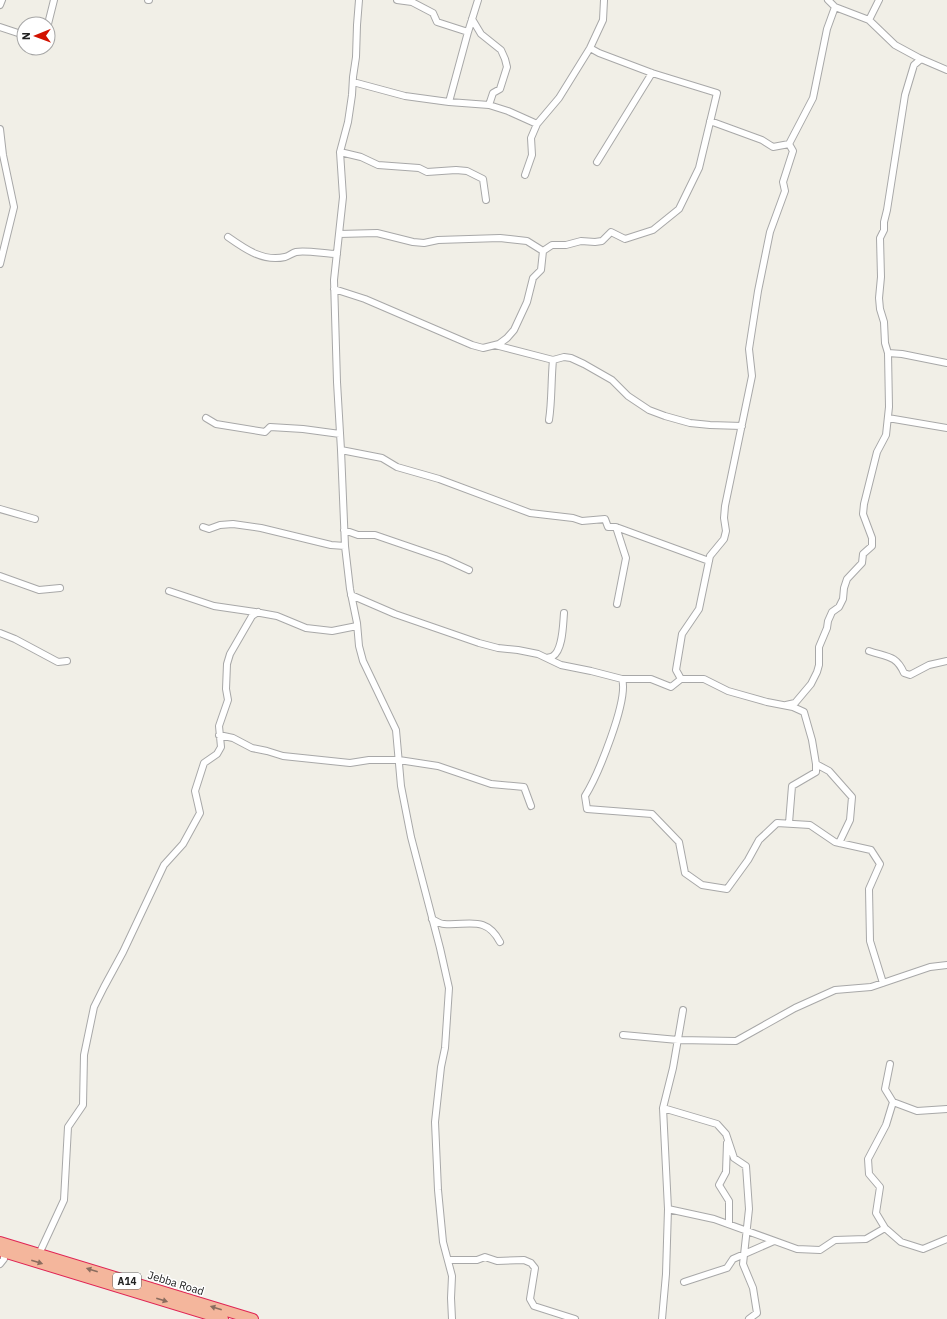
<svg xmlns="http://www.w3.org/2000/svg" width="947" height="1319" font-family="'IBM Plex Sans',sans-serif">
  <rect width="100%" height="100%" fill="#f1efe7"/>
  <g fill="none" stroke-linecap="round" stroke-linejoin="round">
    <defs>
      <path id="minor" d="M148,0H149
        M359,0L357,25L356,57L353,77L352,95L348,122L340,152L343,197L334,280L337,382L341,450L345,546L350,589L357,623L359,646L363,661L396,730L401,786L411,837L440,948L449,988L445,1048L441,1067L435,1122L438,1190L443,1242L452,1276L451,1298L452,1319
        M828,0L835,7L869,20L895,45L919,58L947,70
        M0,5L2,0
        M472,19L481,34L501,50L505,59L507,67L500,89L493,93L489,105
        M869,20L879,0
        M48,24L54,0
        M0,27L24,35
        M468,32L478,0
        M353,82L405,96L449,102L468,32L437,22L433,13L412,2L397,0
        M449,102L489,105L508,111L537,124
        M710,121L762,140L773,147L789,144
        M0,129L3,155L14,207L0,264
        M340,152L361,157L378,165L419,168L427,172L456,170L467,171L483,179L486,200
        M597,162L652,73
        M525,175L532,155L531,138L537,124L559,98L590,48L603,20L604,0
        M228,237C245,249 263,262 285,257C289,256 292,253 296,252C306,250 326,254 337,254
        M543,251L552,245H566L581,241L595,242L602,241L611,232L625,239L653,230L679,209L699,168L717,93L652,73L599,53L590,48
        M334,289L365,299L472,345L483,348L499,344L507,338L514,330L527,302L533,278L541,270L543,251L527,241L500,238L438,240L424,243L413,242L377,233L339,234
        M495,345L553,360C551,381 552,401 549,420
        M888,353L902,354L947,363
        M553,360L564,357L571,358L584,364L612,380L628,396L649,410L665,416L690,423L710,425L742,426
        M206,418L216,424L265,432L270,427L303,429L340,434
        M888,418L947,428
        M341,450L382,458L397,467L439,479L530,513L573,518L582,521L605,519L608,527H616L626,558L617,604
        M0,509L35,519
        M203,527L209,529L220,525L233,524L261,528L331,545L345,546
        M616,527L709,561
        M344,530L358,535H375L445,559L469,570
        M0,576L39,590L60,588
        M169,591L214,606L255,612L277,616L306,628L332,631L357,626
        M351,595L395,614L479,643L498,648L518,650L538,654L561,665L591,671L622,679C629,700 597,777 585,796L587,809L652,814L679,842L685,873L702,885L727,889L748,860L759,840L777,823L810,825L835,842L871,850L880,864L869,889L870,941L883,983
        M0,633L15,639L58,662L67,661
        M869,651C887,657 896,655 904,673L910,675L929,665L947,661
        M547,658C549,657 552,657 553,656C563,650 563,624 564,613
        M622,679H651L671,687L681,679H704L728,691L767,702L793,707L804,712L812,740L816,764L829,771L852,797L850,820L839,843
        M681,679L676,670L682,634L699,609L710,556L724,539L726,531L724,518L725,506L752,376L749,349L758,291L770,232L785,191L783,182L793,151L789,144L813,98L827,29L835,7
        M786,705L795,703L811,684L817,672L819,665V647L827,628L828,621L832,612L839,607L843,599L844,588L847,579L862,563L863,554L872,546V538L863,514L864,504L877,452L886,435L889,407L888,353L885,343L884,322L880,309L879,298L881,277L880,238L884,230V222L887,210L905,95L914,65L921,59
        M219,735L233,738L252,748L267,751L283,756L350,763L369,760H399L438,766L491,784L524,787L531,806
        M789,823L792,786L816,772V764
        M432,919C436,921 440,924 444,924C468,926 486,915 500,942
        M623,1035L678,1040L736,1041L795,1008L835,990L871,987L930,967L947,965
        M890,1064L885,1089L893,1102L917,1111L947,1109
        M663,1108L717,1124L726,1134L734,1158L746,1166L749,1209L743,1264L753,1288L757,1313L749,1319
        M727,1143L726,1172L719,1185L729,1201V1224
        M668,1209L714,1219L797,1249L820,1250L835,1240L866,1239L885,1228L876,1213L880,1187L869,1174L868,1159L886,1125L893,1102
        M885,1228L901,1242L923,1249L947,1239
        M39,1254L64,1200L68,1127L83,1105L84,1055L94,1007L104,987L123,952L164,865L183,844L200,813L195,791L204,763L217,754L221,747L219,726L228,700L226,689L227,664L230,654L252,616L258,612
        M448,1260H477L485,1257L497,1261L524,1260L531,1263L535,1268L530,1299L534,1306L575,1319
        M0,1264L4,1259V1252
        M684,1282L727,1268L733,1259L774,1241
        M662,1319L666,1274L668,1209L663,1108L673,1068L683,1010"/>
      <path id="trunk" d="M0,1242L253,1319
        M0,1251L223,1319"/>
    </defs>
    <use href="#minor" stroke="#a8a8a8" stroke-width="8"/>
    <use href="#trunk" stroke="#e02454" stroke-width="12"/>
    <use href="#minor" stroke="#fff" stroke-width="6"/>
    <use href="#trunk" stroke="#f4b69c" stroke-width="10"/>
  </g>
  <defs><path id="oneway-solid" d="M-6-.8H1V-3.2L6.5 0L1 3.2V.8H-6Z"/></defs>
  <g fill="#8a6c5e">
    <use href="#oneway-solid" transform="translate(37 1262) rotate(17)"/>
    <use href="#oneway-solid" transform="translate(92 1270) rotate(-163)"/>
    <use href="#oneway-solid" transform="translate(162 1300) rotate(17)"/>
    <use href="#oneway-solid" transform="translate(216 1308) rotate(-163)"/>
  </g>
  <g text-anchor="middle" stroke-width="3" stroke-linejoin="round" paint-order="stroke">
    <rect fill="#fff" stroke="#646464" stroke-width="1" x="113" y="1273" width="28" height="16" rx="3"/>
    <g font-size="10" font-weight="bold" fill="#212121">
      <text x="127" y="1285">A14</text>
    </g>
    <g font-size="11" fill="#212121" stroke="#fff">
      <text transform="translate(176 1283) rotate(17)" y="4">Jebba Road</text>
    </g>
  </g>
  <g transform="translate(36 36) rotate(269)"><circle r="19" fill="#ffffff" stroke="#a6a6a6"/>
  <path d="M0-3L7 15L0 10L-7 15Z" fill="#d21200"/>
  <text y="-6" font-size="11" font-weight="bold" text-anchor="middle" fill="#212121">N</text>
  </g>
</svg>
